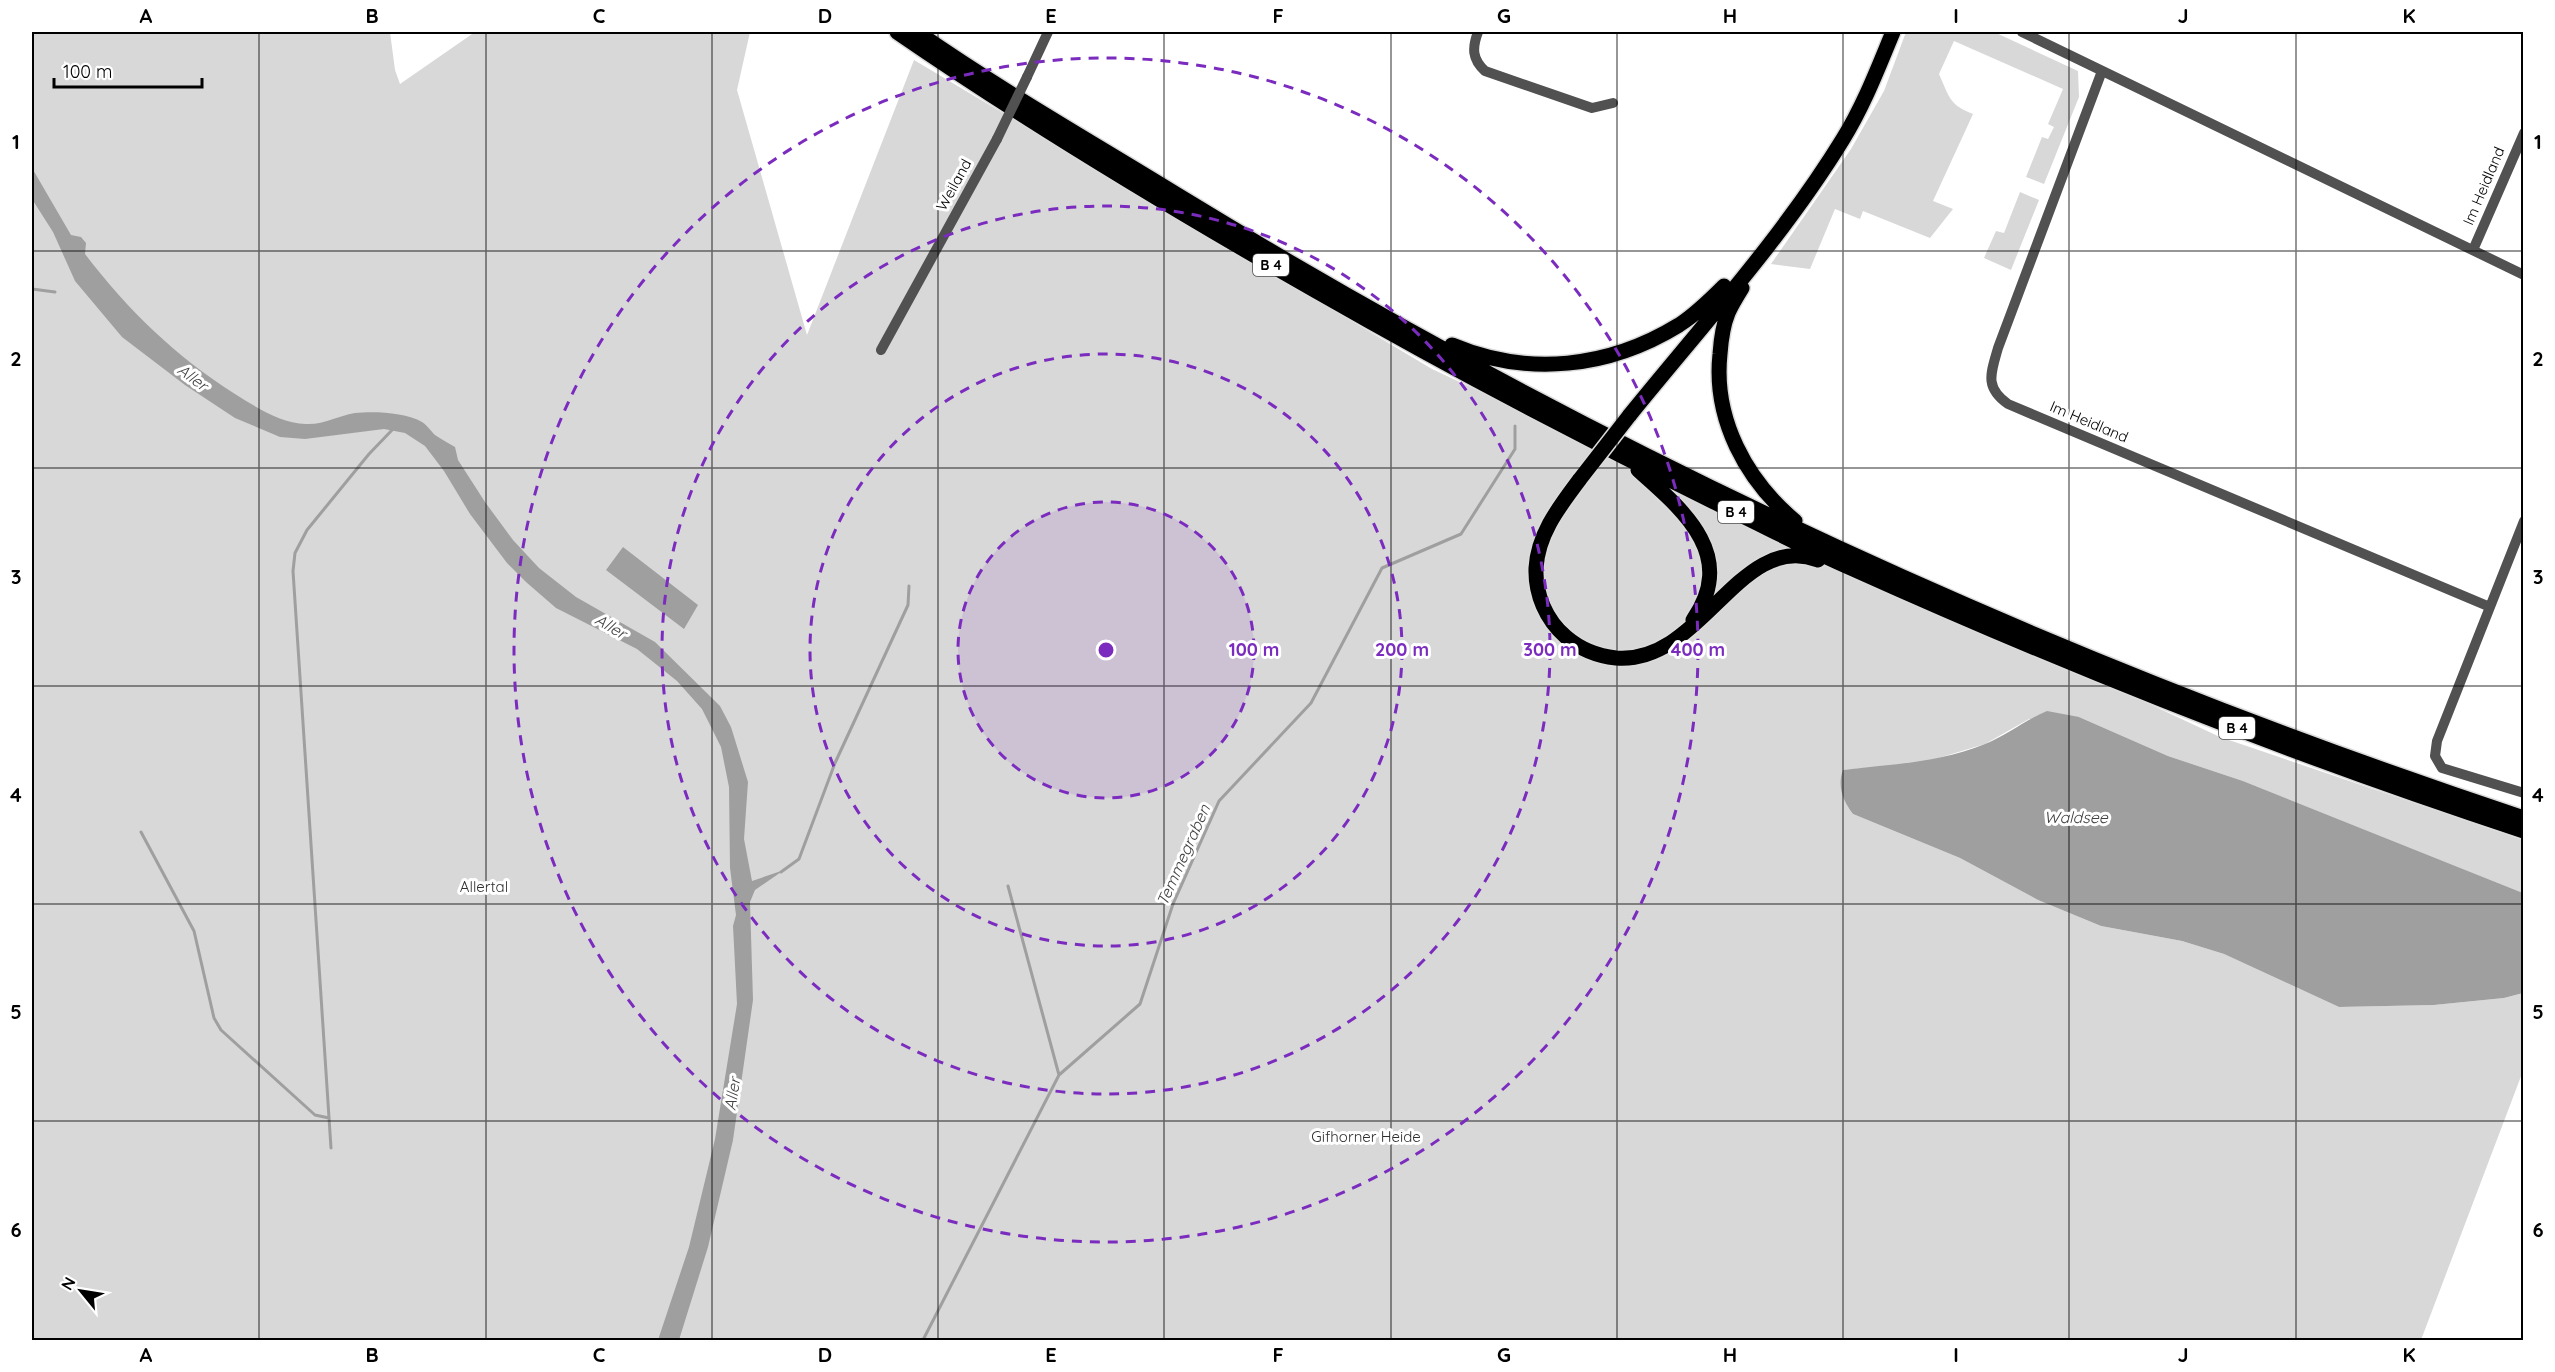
<svg xmlns="http://www.w3.org/2000/svg" width="2555" height="1372" font-family="Quicksand,sans-serif">
  <rect width="100%" height="100%" fill="#fff"/>
  <path fill="#d8d8d8" d="M32,32H390L395,70L400,84L475,32H750L737,90L807,335L914,60L1432,369L2220,737L2523,840V893L2243,781L2168,756L2079,717L2029,719L1985,744L1922,763L1843,770C1842,789 1841,799 1853,814L1960,858L2038,900L2101,926L2182,941L2224,954L2339,1007L2434,1005L2504,998L2523,993V1071L2421,1340H32Z
    M1906,32H1994L2078,71L2079,97L2044,184L2026,177L2042,137L2048,139L2054,127L2048,124L2063,89L1954,41L1939,74C1949,96 1949,105 1973,114L1933,201L1953,209L1930,238L1863,211L1860,219L1835,209L1810,269L1771,264L1851,149L1884,91Z
    M2020,192L2039,200L2011,270L1984,258L1996,231L2004,233Z"/>
  <path fill="#9f9f9f" d="M32,168L71,235L81,237L86,243L85,254C128,310 175,356 235,394C256,407 280,423 306,424C324,425 337,416 355,413C372,411 406,412 422,422C427,425 431,431 435,435C441,439 448,443 455,447L458,460L485,502L513,540L539,568L576,597L655,642L720,706L731,727L748,782L744,839L752,881L784,870L755,890L750,902L753,1000L733,1140L708,1247L679,1340H658L689,1247L715,1139L737,1004L733,926L736,915L730,868L729,787L721,747L702,709L677,681L637,649L556,608L526,582L507,563L470,514L444,471L425,446L405,433L384,429L305,439L280,437L235,418L185,385L122,337L75,281L53,232L32,199Z
    M623,547L698,605L684,629L606,570Z
    M2047,711L2079,717L2168,756L2243,781L2523,893V993L2504,998L2434,1005L2339,1007L2224,954L2182,941L2101,926L2038,900L1960,858L1853,814C1843,801 1837,786 1843,770C1892,764 1939,763 1985,744C2007,735 2025,720 2047,711Z"/>
  <g fill="none" stroke-linecap="round" stroke-linejoin="round">
    <path stroke="#9f9f9f" stroke-width="3" d="M32,289L55,292
      M141,832L194,931L214,1018L221,1030L315,1115L329,1118
      M781,872L799,859L835,763L908,605L909,586
      M1008,886L1059,1075
      M331,1148L293,571L295,553L307,530L369,454L394,428
      M923,1340L1059,1075L1140,1004L1173,904L1219,801L1311,703L1382,568L1461,534L1515,449V426"/>
    <defs>
      <path id="highway" d="M897,32C1032,125 1174,210 1316,291C1449,367 1583,438 1720,505C1764,526 1807,549 1851,568C2071,667 2295,756 2524,831
        M917,32C1003,92 1095,144 1184,199C1605,456 2056,663 2524,818
        M1742,288C1737,296 1732,304 1728,313C1723,325 1721,340 1720,354C1713,419 1746,480 1795,521
        M1452,345C1528,377 1609,368 1679,325C1696,314 1710,300 1724,286
        M1629,416C1701,327 1783,237 1843,139C1864,105 1878,68 1893,32
        M1638,470C1683,510 1738,555 1693,620
        M1580,479C1560,506 1538,533 1536,568C1535,594 1546,620 1566,637C1580,649 1597,656 1616,658C1702,665 1739,530 1818,560"/>
    </defs>
    <use href="#highway" stroke="#dbdbdb" stroke-width="18"/>
    <path stroke="#515151" stroke-width="10" d="M1478,32C1472,48 1472,59 1485,71L1592,108L1613,103
      M2022,32L2524,275
      M2102,71L1998,348C1991,373 1984,387 2008,404L2490,607
      M1027,77L1048,32
      M2473,250L2524,133
      M881,350L997,139
      M2524,521L2437,741L2435,756L2442,768L2524,793"/>
    <use href="#highway" stroke="#000" stroke-width="15"/>
    <defs>
      <path id="highway-bridge" d="M1580,479L1629,416"/>
    </defs>
    <use href="#highway-bridge" stroke="#dbdbdb" stroke-width="18" stroke-linecap="butt"/>
    <path stroke="#515151" stroke-width="10" d="M997,139L1027,77"/>
    <use href="#highway-bridge" stroke="#000" stroke-width="15"/>
  </g>
  <path fill="none" stroke="#000" stroke-width="1.5" stroke-opacity="0.55" d="M259,32V1340M486,32V1340M712,32V1340M938,32V1340M1164,32V1340M1391,32V1340M1617,32V1340M1843,32V1340M2069,32V1340M2296,32V1340M32,251H2524M32,468H2524M32,686H2524M32,904H2524M32,1121H2524"/>
  <circle cx="1106" cy="650" r="148" fill="#7b2cbf" fill-opacity=".12"/>
  <g fill="none" stroke="#7b2cbf" stroke-width="3" stroke-dasharray="10 8">
    <circle cx="1106" cy="650" r="148"/>
    <circle cx="1106" cy="650" r="296"/>
    <circle cx="1106" cy="650" r="444"/>
    <circle cx="1106" cy="650" r="592"/>
  </g>
  <g text-anchor="middle" stroke-width="6" stroke-linejoin="round" paint-order="stroke">
    <g fill="#fff" stroke="#4c4c4c" stroke-width="1.5">
      <rect x="1253" y="254" width="36" height="22" rx="4.5"/>
      <rect x="1718" y="501" width="36" height="22" rx="4.5"/>
      <rect x="2219" y="717" width="36" height="22" rx="4.5"/>
    </g>
    <g font-size="14" font-weight="bold" fill="#000">
      <text x="1271" y="270">B 4</text>
      <text x="1736" y="517">B 4</text>
      <text x="2237" y="733">B 4</text>
    </g>
    <g font-size="15" fill="#000" stroke="#fff">
      <text transform="translate(954 185) rotate(-61)" y="5">Weiland</text>
      <text transform="translate(2484 186) rotate(-67)" y="5">Im Heidland</text>
      <text transform="translate(2089 422) rotate(23)" y="5">Im Heidland</text>
    </g>
    <g font-size="15" fill="#2f2f2f" stroke="#fff">
      <text x="484" y="892">Allertal</text>
      <text x="1366" y="1142">Gifhorner Heide</text>
    </g>
    <g font-size="16" font-style="italic" fill="#404040" stroke="#fff">
      <text transform="translate(193 377) rotate(37)" y="6">Aller</text>
      <text transform="translate(611 626) rotate(31)" y="6">Aller</text>
      <text x="2076" y="823">Waldsee</text>
      <text transform="translate(1183 855) rotate(-66)" y="6">Temmegraben</text>
      <text transform="translate(732 1094) rotate(-81)" y="6">Aller</text>
    </g>
  </g>
  <circle cx="1106" cy="650" r="9" fill="#7b2cbf" stroke="#fff" stroke-width="3"/>
  <g font-size="18" text-anchor="middle" font-weight="bold" fill="#7b2cbf" stroke="#fff" stroke-width="6" stroke-linejoin="round" paint-order="stroke">
    <text x="1254" y="656">100 m</text>
    <text x="1402" y="656">200 m</text>
    <text x="1550" y="656">300 m</text>
    <text x="1698" y="656">400 m</text>
  </g>
  <rect width="2555" height="1372" fill="none" stroke="#ffffff" stroke-width="66"/>
  <g transform="translate(81 1291) rotate(300)" stroke="#ffffff" stroke-width="4.5" paint-order="stroke">
  <path d="M0-4.5L10 22L0 15L-10 22Z" fill="#000000"/>
  <text y="-9" font-size="16" font-weight="bold" text-anchor="middle" fill="#000000">N</text>
  </g>
  <path d="M54 78v9h148v-9" fill="none" stroke="#000000" stroke-width="3"/>
  <text x="63" y="78" font-size="18" fill="#000000" stroke="#ffffff" stroke-width="4.5" paint-order="stroke">100 m</text>
  <rect x="33" y="33" width="2489" height="1306" fill="none" stroke="#000" stroke-width="2"/>
  <g font-size="20" text-anchor="middle" font-weight="bold" fill="#000">
    <text x="146" y="23">A</text>
    <text x="372" y="23">B</text>
    <text x="599" y="23">C</text>
    <text x="825" y="23">D</text>
    <text x="1051" y="23">E</text>
    <text x="1278" y="23">F</text>
    <text x="1504" y="23">G</text>
    <text x="1730" y="23">H</text>
    <text x="1956" y="23">I</text>
    <text x="2183" y="23">J</text>
    <text x="2409" y="23">K</text>
    <text x="16" y="149">1</text>
    <text x="2538" y="149">1</text>
    <text x="16" y="366">2</text>
    <text x="2538" y="366">2</text>
    <text x="16" y="584">3</text>
    <text x="2538" y="584">3</text>
    <text x="16" y="802">4</text>
    <text x="2538" y="802">4</text>
    <text x="16" y="1019">5</text>
    <text x="2538" y="1019">5</text>
    <text x="16" y="1237">6</text>
    <text x="2538" y="1237">6</text>
    <text x="146" y="1362">A</text>
    <text x="372" y="1362">B</text>
    <text x="599" y="1362">C</text>
    <text x="825" y="1362">D</text>
    <text x="1051" y="1362">E</text>
    <text x="1278" y="1362">F</text>
    <text x="1504" y="1362">G</text>
    <text x="1730" y="1362">H</text>
    <text x="1956" y="1362">I</text>
    <text x="2183" y="1362">J</text>
    <text x="2409" y="1362">K</text>
  </g>
</svg>
